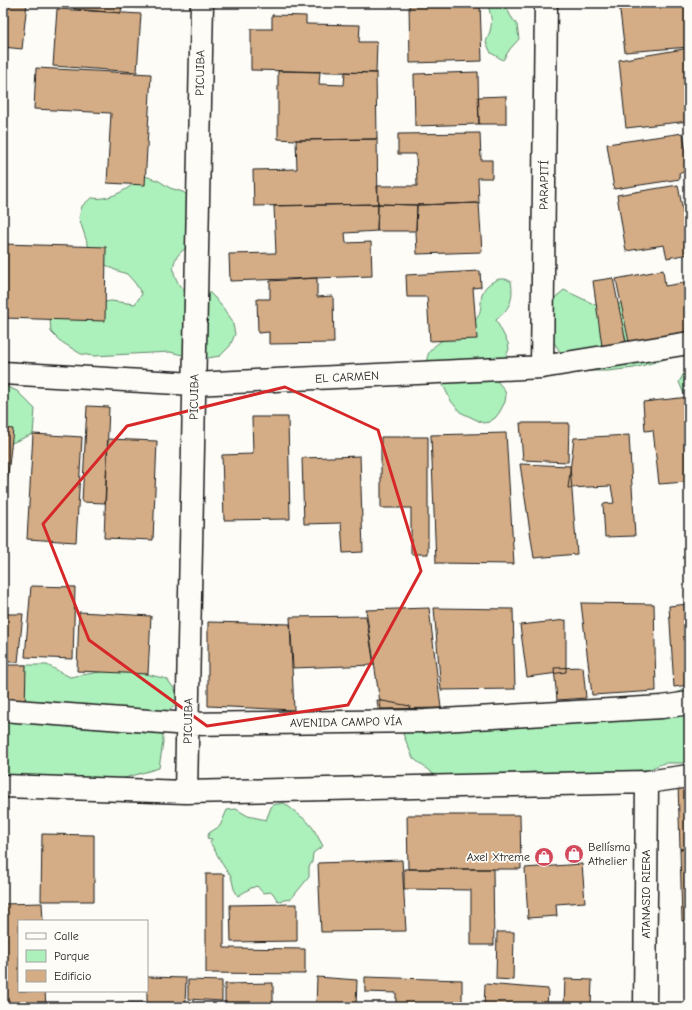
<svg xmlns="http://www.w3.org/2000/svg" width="692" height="1010" font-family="'Comic Neue',sans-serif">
  <rect width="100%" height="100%" fill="#fdfcf7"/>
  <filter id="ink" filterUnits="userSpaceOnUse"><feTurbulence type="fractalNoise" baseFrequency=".025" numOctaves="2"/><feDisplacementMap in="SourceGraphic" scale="8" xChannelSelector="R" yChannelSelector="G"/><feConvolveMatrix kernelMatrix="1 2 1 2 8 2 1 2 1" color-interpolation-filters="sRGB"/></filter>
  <g filter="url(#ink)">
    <path fill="#acf0bb" stroke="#64866c" d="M129,3H162L148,8H136Z
      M487,3H505L510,15L517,25L519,39L510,49L503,60L491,53L486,42C493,25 493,20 487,3Z
      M145,176L159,181L170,188L183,192L194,200L191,246C187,248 182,250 180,253C169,265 174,276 181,288L194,292L206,289L216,299L224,309L232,320L235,334L230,346L220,356L208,358H195L170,352L93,356L81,354L60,341L51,332L50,320L60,312L85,305L111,301L135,304L142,294L135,283L127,274L115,270L104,264L96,255L88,245L79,218L82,206L91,198C95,198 99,199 103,198C119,196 132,185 145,176Z
      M499,279H505L511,281C514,300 510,308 496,320L508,343L509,349L496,380L504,389L506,395L505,402L499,413L495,418L489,422L483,423L460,412L451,401L442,383L440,376L427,361C427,359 427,357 428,355C431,343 463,329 473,322C485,313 478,300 484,290C487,284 494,281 499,279Z
      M564,290L600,307L624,303L689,351L659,361L634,368L608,371H583L562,355L548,333L545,306Z
      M689,365V406L679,382Z
      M3,385L17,391L35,409L33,434L9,444H3Z
      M21,665H47L70,677L117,669L142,673L167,679L182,699L162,716L163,742L159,768L111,782L3,794V709Z
      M689,689V763H664L640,773L562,774L536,772L512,773L457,779L433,774L413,758L403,734L425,721L658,701L681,691Z
      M284,803L307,821L313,828L323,846L313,853L312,862L309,867V877L291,899L278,901L272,892L263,893L257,886L251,888L238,896L234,889L231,876L224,867L210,842L212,839L207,838L209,833L220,826L227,810L236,809L248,816L266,820L272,805Z"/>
    <path fill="#d4ad86" stroke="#1c1c1c" d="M3,3H27L22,49L3,47Z
      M74,3H122L121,13L74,9Z
      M409,3H480L482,61L410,63Z
      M619,3H689V47L625,52Z
      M57,9L141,14L137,72L53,66Z
      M272,15L306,16V24L360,25L359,42H377L376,73L251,70V29H272Z
      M689,48V121L626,128L619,60Z
      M36,68L151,74L145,185L107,183L111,113L34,109Z
      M278,71L320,72L319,84L344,85L345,72L376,73L377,139L296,140L278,139Z
      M478,72L479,124L415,126L414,74Z
      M506,96V124H479L478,97Z
      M480,133L481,160H492V178H478L479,203L417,205L378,204L377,186H417L416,154H398V134Z
      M683,133L689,171L679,173L680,179L614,189L607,144Z
      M377,139L378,204L254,206L253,170L297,169L296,140Z
      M678,185L687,234H689V254L667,258L664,245L626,251L617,195Z
      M479,203L482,252L417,254L416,231L417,205Z
      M378,204L417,205L416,231H377Z
      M378,204L377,231L345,233L346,243L371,242L372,276L230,281L229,254L276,253L274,206Z
      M3,244L106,247L105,321L3,318Z
      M663,270L665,286L689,282V336L629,342L616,279Z
      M480,271L481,287L473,288L477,339L430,341L427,297H407L406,275Z
      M317,278V297L333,296L334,343L269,344V332L258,333L257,299H270V281Z
      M613,278L626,342L602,346L593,281Z
      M689,397V514L685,482L659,484L653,430L645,431L643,402Z
      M87,406L109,407L105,503L82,502Z
      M252,417H288L290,519L224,520L222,455L253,454Z
      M520,423H569L568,462L523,460Z
      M3,428L13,429L5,502H3Z
      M506,433L514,564L436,563L431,435Z
      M33,434L82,437L76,542L27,539Z
      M629,435L635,536L605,537L603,504L614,503L611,486L568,488L574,438Z
      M381,437H428V554H411V508H381Z
      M108,439L157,441L153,540L104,538Z
      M360,456L363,552L343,553L341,523L304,524L302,458Z
      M520,464L570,466L577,554L534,558Z
      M3,515H6V538H3Z
      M31,586L75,587L73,659L25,657Z
      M581,603L654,604L656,691L592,695Z
      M689,604V685L674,687L669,606Z
      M429,608L441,708L381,709L366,610Z
      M434,608L513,609L515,689L441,690Z
      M79,612L151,616L148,674L77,671Z
      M3,614H23L18,662H3Z
      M366,616L374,665L293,668L290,617Z
      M566,620V672L527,677L520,625Z
      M208,622L290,624L294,710L208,706Z
      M3,665H26L25,709L3,706Z
      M583,667L586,698L557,700L554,668Z
      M377,700L410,706L407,716H379Z
      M689,783V849H680L678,784Z
      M3,814H5L3,870Z
      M407,815H520L521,869H408Z
      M42,834L94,835V901H41Z
      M680,849H689V921H682Z
      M402,860L406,931L321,932L318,863Z
      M582,864L585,902L556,904L557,916L528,918L525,868Z
      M404,869H493L494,945H471V890L404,889Z
      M206,874H224V948L305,949V974L206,973Z
      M42,903L43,921H19V991H45L46,1007H3V904Z
      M297,904V941L231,942L230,905Z
      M497,932H514L513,980L496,979Z
      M147,977L186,978L185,1007H118V1003H147Z
      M317,977L357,980L356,1007H316Z
      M365,977L462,980V1007H396V993L365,992Z
      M565,979L592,980L591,1007H564Z
      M188,980L222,981V1001L188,999Z
      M273,983V1007H225V984Z
      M485,984L548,989L547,1007H484Z"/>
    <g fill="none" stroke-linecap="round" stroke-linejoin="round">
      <defs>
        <path id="street" d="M542,367L546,3
          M3,373L194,384L542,367L689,343
          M3,710L188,724L425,721L662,707L689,703
          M3,786L186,792L647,782L689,776
          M186,792L202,3
          M645,1007L647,782"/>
      </defs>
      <use href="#street" stroke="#1c1c1c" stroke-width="25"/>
      <use href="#street" stroke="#fdfcf7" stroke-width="22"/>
    </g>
  </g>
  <path fill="none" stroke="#d62828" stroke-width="3" stroke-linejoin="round" d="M285,387L378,430L421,571L348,705L207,726L89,640L43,524L127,426Z"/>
  <defs>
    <symbol id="shop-disc" viewBox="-11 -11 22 22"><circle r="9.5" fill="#d1495b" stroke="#fdfcf7"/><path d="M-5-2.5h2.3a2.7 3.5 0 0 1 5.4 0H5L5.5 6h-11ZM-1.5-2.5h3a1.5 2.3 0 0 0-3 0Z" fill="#fff"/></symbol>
  </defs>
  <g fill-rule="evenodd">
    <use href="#shop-disc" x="563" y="843" width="22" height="22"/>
    <use href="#shop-disc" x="533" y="846" width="22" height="22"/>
  </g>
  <g text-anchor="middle" stroke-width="3.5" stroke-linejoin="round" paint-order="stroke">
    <g font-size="12" fill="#1c1c1c" stroke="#fdfcf7">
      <text transform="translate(200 73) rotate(-89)" y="4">PICUIBA</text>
      <text transform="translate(544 185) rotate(-89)" y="4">PARAPITÍ</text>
      <text transform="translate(347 377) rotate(-3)" y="4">EL CARMEN</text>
      <text transform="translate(194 397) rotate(-89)" y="4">PICUIBA</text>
      <text transform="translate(188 721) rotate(-89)" y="4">PICUIBA</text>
      <text transform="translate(346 722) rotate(-1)" y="4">AVENIDA CAMPO VÍA</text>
      <text transform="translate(646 894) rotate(-90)" y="4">ATANASIO RIERA</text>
    </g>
    <g font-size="12" fill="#1c1c1c" stroke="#fdfcf7" text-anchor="start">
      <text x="588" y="851">Bellísma<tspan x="588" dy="14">Athelier</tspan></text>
      <text x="530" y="861" text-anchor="end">Axel Xtreme</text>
    </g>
  </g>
  <rect width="692" height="1010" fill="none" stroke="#fdfcf7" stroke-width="16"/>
  <rect x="8" y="8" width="676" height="994" fill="none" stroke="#1c1c1c" stroke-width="1.5" filter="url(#ink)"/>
  <rect x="18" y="920" width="130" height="72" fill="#fdfcf7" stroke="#a3a29f"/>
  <rect x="26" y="933" width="20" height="6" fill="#fdfcf7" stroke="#a3a29f"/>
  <text x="54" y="940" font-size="12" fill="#1c1c1c">Calle</text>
  <rect x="26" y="950" width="20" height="12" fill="#acf0bb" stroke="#a3a29f"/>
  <text x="54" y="960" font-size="12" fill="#1c1c1c">Parque</text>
  <rect x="26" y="970" width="20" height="12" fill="#d4ad86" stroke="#a3a29f"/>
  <text x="54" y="980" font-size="12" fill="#1c1c1c">Edificio</text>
</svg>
